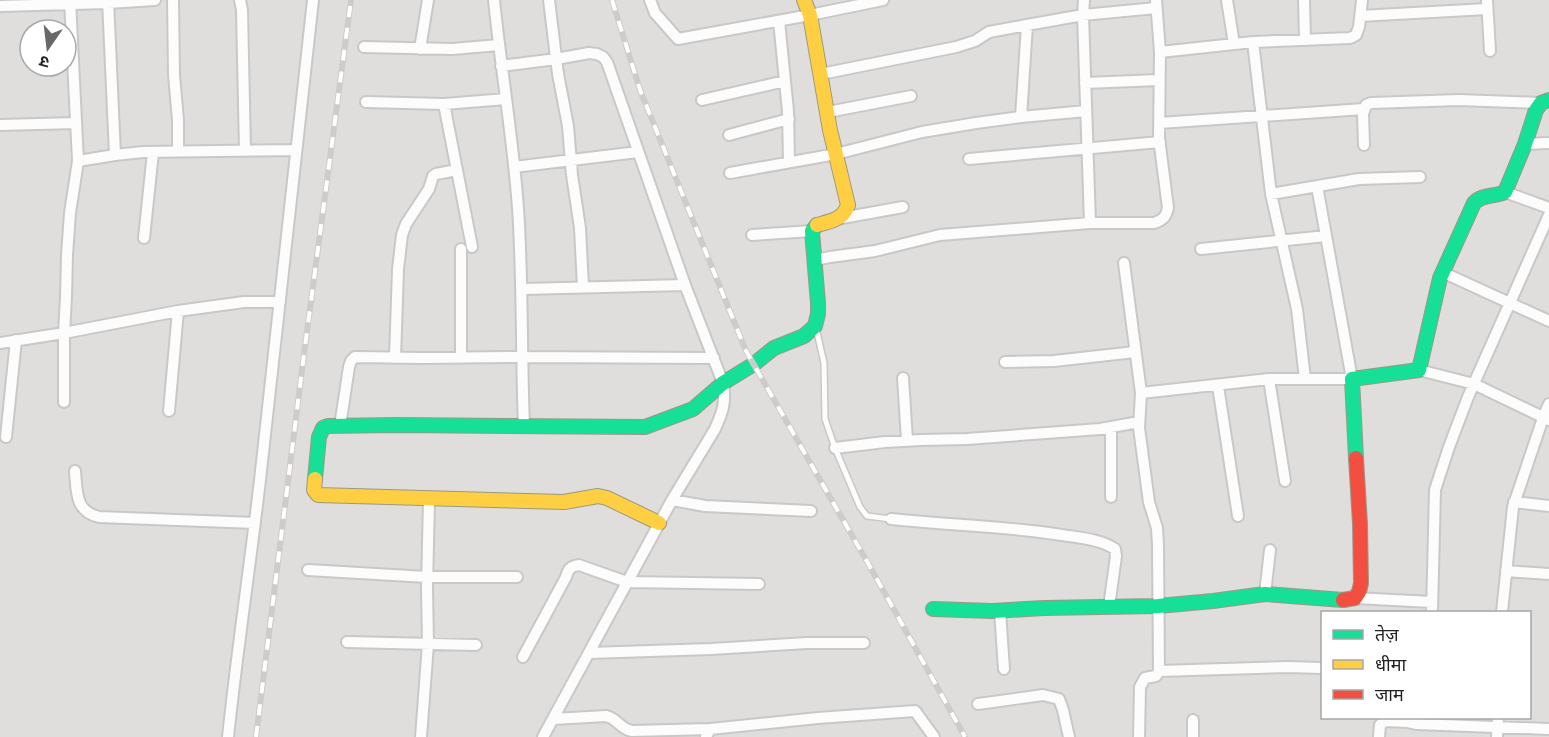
<svg xmlns="http://www.w3.org/2000/svg" width="1549" height="737" font-family="'PT Sans Narrow','Noto Sans Devanagari',sans-serif">
  <rect width="100%" height="100%" fill="#f0eeeb"/>
  <path fill="#dfdedc" fill-rule="evenodd" d="M0,0H1549V737H0ZM30,30H66V66H30ZM1322,612H1530V718H1322Z"/>
  <g fill="none" stroke-linecap="round" stroke-linejoin="round">
    <defs>
      <path id="lane" d="M816,328L824,363L825,419L835,448L860,507L867,516L891,519"/>
      <path id="street" d="M70,0L78,161
        M173,0L174,75L178,120V151
        M240,0L242,10L245,151
        M494,0C501,69 513,139 518,208C523,281 521,354 524,426
        M549,0L558,74L568,126L572,175L580,228L583,287
        M650,0L655,13L678,39L810,15L883,0
        M1084,0L1083,15L1090,223
        M1227,0L1234,44
        M1304,0L1305,40
        M1487,0L1490,51
        M0,6L108,3L155,0
        M1360,16L1487,9
        M779,21L788,111L789,162
        M1253,42L1271,194L1297,309L1305,379
        M364,47L452,49L499,45
        M420,49L428,0
        M1160,52L1253,42L1350,38L1356,35L1359,27L1362,0
        M501,66L556,59L589,53L597,54L603,57L607,62L685,285L723,383C726,403 723,411 715,429L672,500L543,737
        M821,74L956,47L975,41L989,32L1027,25
        M1085,83L1159,80
        M702,100L785,81
        M366,102L444,104L506,99
        M444,104L472,247
        M828,112L911,96
        M1021,117L1086,111
        M1159,123L1364,109
        M0,125L76,123
        M729,135L789,119
        M1525,144L1549,143
        M1364,145L1363,114L1366,105L1371,103L1459,100L1541,103
        M115,155L143,152L295,150
        M969,159L1160,142
        M514,167L638,152
        M730,173L836,154L922,132L976,123L1021,117L1027,25L1083,15L1156,8
        M1505,192L1549,208
        M1271,194L1359,179L1420,177
        M842,218L903,207
        M752,235L812,231
        M144,238L153,152
        M461,249V358
        M1201,249L1326,236
        M815,260L830,257L875,251L940,235L1090,223H1154C1163,220 1166,217 1168,208L1159,138L1160,52L1156,0
        M1124,263L1141,393L1139,428L1149,502L1157,528L1158,545L1159,671L1156,676L1145,678L1140,687L1139,737
        M1442,272L1549,321
        M523,289L685,285
        M0,343L64,333L178,311L244,302H280
        M395,358L398,269L402,235L406,224L429,189L433,176L436,174L457,170
        M1005,362L1054,361L1135,352
        M1419,370L1474,384L1549,420
        M903,378L907,440
        M1269,379L1285,481
        M1218,386L1238,516
        M1141,393L1269,379H1352L1317,186
        M64,402V333L66,297L67,255L70,213L78,161L115,155L108,0
        M169,411L178,311
        M340,426L349,367L351,361L355,357L421,358L518,357L714,358
        M6,437L16,340
        M835,448L885,442L921,440L967,439L1100,429L1139,422
        M75,471C77,493 75,511 99,517L255,523
        M1111,497V427
        M672,500L705,506L811,511
        M1514,502L1549,506
        M891,519C948,525 1005,526 1062,535C1080,538 1100,539 1115,549L1116,556L1109,607
        M308,570L427,577H517
        M1506,571L1549,574
        M1265,594L1270,550
        M1355,598L1432,602
        M1000,611L1004,669
        M1432,612L1435,490L1449,447L1468,397L1549,215
        M1502,612L1513,507L1543,418L1549,404
        M347,642L476,645
        M589,653L711,649L807,643H864
        M523,657L566,577C568,569 571,566 579,565L627,582L759,584
        M1159,671L1287,667L1322,668
        M978,704L1043,695L1059,699L1063,710L1069,737
        M1402,718L1408,722L1417,724L1549,729
        M553,719L606,716C617,718 620,729 632,731L710,729
        M1193,720V737
        M228,737C237,651 250,566 260,480C279,320 294,160 313,0
        M421,737L428,644L427,588L429,499
        M706,737L710,729L818,718L915,711L934,737
        M1379,737L1380,725L1385,721L1408,722
        M1497,737L1498,718"/>
      <path id="fast" d="M1356,458L1352,379L1419,370L1440,278L1474,203C1482,194 1494,197 1505,192L1525,144L1536,110L1541,103L1549,100
        M315,479L319,437L323,428L328,426L397,425L645,427L693,409L723,383L754,364L774,348L804,336L815,326L818,314V303L812,231L817,225
        M933,609L992,611L1044,608L1158,606L1213,601L1265,594L1343,600"/>
      <path id="slow" d="M804,0L810,15L830,130L848,205C843,220 831,221 817,225
        M315,479L314,490L318,495L564,502L598,496L607,498L659,523"/>
      <path id="jam" d="M1343,600L1355,598L1359,592L1361,583L1360,524L1356,458"/>
    </defs>
    <use href="#lane" stroke="#c9c8c7" stroke-width="8"/>
    <use href="#street" stroke="#c9c8c7" stroke-width="14"/>
    <use href="#fast" stroke="#999a82" stroke-width="16"/>
    <use href="#slow" stroke="#999a82" stroke-width="16"/>
    <use href="#jam" stroke="#999a82" stroke-width="16"/>
    <use href="#lane" stroke="#fdfcfc" stroke-width="5"/>
    <use href="#street" stroke="#fdfcfc" stroke-width="10"/>
    <use href="#fast" stroke="#16e098" stroke-width="14"/>
    <use href="#slow" stroke="#ffcf43" stroke-width="14"/>
    <use href="#jam" stroke="#f24e42" stroke-width="14"/>
    <defs>
      <path id="rail" d="M612,0L640,90L746,351L869,565L965,737
        M256,737L304,354L351,0"/>
    </defs>
    <use href="#rail" stroke="#ccc" stroke-width="6"/>
    <use href="#rail" stroke="#fff" stroke-width="4" stroke-dasharray="11" stroke-linecap="butt"/>
  </g>
  <rect x="1321" y="611" width="210" height="108" fill="#ffffff" stroke="#a7a7a7" stroke-width="1.5"/>
  <rect x="1333" y="630" width="30" height="9" fill="#16e098" stroke="#a7a7a7" stroke-width="1.5"/>
  <text x="1375" y="641" font-size="18" fill="#222222">तेज़</text>
  <rect x="1333" y="660" width="30" height="9" fill="#ffcf43" stroke="#a7a7a7" stroke-width="1.5"/>
  <text x="1375" y="671" font-size="18" fill="#222222">धीमा</text>
  <rect x="1333" y="690" width="30" height="9" fill="#f24e42" stroke="#a7a7a7" stroke-width="1.5"/>
  <text x="1375" y="701" font-size="18" fill="#222222">जाम</text>
  <g transform="translate(48 48) rotate(194)"><circle r="28" fill="#ffffff" stroke="#a7a7a7" stroke-width="1.5"/>
  <path d="M0-4.5L10 22L0 15L-10 22Z" fill="#6a6968"/>
  <text y="-9" font-size="16" font-weight="bold" text-anchor="middle" fill="#222222">उ</text>
  </g>
</svg>
